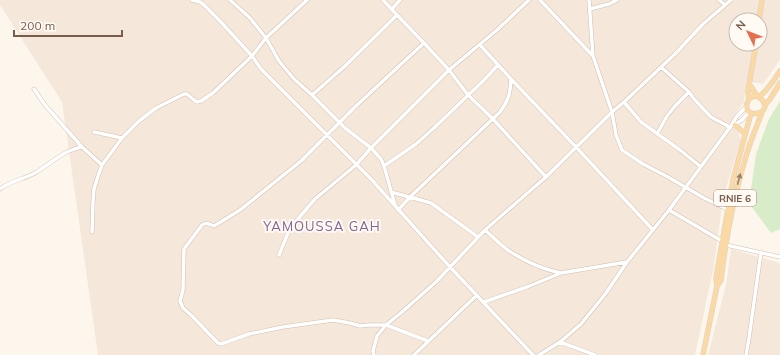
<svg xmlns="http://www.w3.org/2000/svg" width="780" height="355" font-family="Mulish,sans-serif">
  <rect width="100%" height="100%" fill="#fdf6ec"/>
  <path fill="#f5e8da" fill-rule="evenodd" d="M0,0H780V60L763,84L747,81L744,102L733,118L741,140L723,198L714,266L695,355H98L62,102L0,5ZM736,20H760V44H736Z
    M731,249L780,263V355H708L726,285Z"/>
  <path fill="#d8ecc9" d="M780,101V229L771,233L749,203L756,154L769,119Z"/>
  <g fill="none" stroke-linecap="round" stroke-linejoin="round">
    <defs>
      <path id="minor" d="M192,0L200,2L204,5L220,21L252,56L261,69L371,179L450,267L533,355
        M230,0L250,18L266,38L279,61L294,79L312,95L345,128L371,148L381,159L384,166L395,205
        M383,0L397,15L424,43L449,70L468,95L492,118L546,177
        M540,0L593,56
        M589,0L593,56L612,112L616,135L622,150L643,164L668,177L704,198L727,209
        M719,0L725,5
        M392,9L400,0
        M590,9L609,4L617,0
        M424,43L357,105L301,161L240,210L214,226C209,224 207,222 202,225L184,249L183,290L180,301L183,308L191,315L214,339L218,343L221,344L249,334L283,327L333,320L350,323L360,326L369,325H386L428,341
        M480,45L511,79L576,147L653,230
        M661,67L689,92L694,99L711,117L726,125L730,128
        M34,89L45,105L82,147L102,165
        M312,95L344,67L397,15
        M624,102L641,122L680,150L701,167
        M734,125L742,120L749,112
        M94,132L122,138
        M657,134L667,116L675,106L689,92
        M384,166L416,144L434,128L484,80L498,65
        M0,189C10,181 24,179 35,173C50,164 64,150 82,147
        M391,192L431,203L478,237
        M398,210L410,197L500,112C509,99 510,95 511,79
        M669,210L722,241
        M485,230C494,238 503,248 514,254C528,263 544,269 560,273
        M92,232L93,202L94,189L98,176L102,165L122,138L139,121L156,108L184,94H187L194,100L197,102L201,101L213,93L252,56L266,38L307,0
        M726,245L780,257
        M279,255L290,228L315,199L356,165L371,148L449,70L497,30L529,0
        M484,302L527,287L561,273L627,262L669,210L731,126L737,116L747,106
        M560,342L595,355
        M374,355L373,351L377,336L386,325L402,312L436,282L485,230L546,177L612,112L624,102L675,54L703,24L731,0
        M414,355L477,295
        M539,355L560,342L581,324L606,293L627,262
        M746,355L749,338L761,252"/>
      <path id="major" d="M759,20L762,0
        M750,85L757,96
        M759,97C780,115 736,122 749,99L754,96L759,97C768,90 774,80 780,71
        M749,99L748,91L756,44
        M765,105L770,99L780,83
        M735,125L745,134
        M717,286L721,280C726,237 734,194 747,153C751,139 757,126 762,112
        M703,355L715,296L717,286L716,278L733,180L751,113"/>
    </defs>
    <use href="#minor" stroke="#d1beb0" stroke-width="4.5"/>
    <use href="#major" stroke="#dad1cd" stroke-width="5.5"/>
    <use href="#minor" stroke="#fff" stroke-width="3.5"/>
    <use href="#major" stroke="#fbd9a5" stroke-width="4.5"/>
  </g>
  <defs><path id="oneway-solid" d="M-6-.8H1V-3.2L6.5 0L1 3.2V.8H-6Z"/></defs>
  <use fill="#a18267" href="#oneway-solid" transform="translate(739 179) rotate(-75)"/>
  <g text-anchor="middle" stroke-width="4" stroke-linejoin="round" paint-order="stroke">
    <rect fill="#fffaf3" stroke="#a28b7f" stroke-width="1" x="714" y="190" width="42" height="16" rx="3"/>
    <g font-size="10" font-weight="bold" fill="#7a5c4d">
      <text x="735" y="202">RNIE 6</text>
    </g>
    <g font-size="13" letter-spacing="1" fill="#846695" stroke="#fffaf3">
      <text x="322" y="231">YAMOUSSA GAH</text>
    </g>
  </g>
  <g transform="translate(748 32) rotate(313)"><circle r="19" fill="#fffaf3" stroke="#cabbb1"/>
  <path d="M0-3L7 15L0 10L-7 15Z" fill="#e76f51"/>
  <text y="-6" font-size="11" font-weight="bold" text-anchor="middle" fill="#7a5c4d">N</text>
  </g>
  <path d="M14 30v6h108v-6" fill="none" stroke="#7a5c4d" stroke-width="2"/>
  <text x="20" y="30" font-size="12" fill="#7a5c4d" stroke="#fffaf3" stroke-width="3" paint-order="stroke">200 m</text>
</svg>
